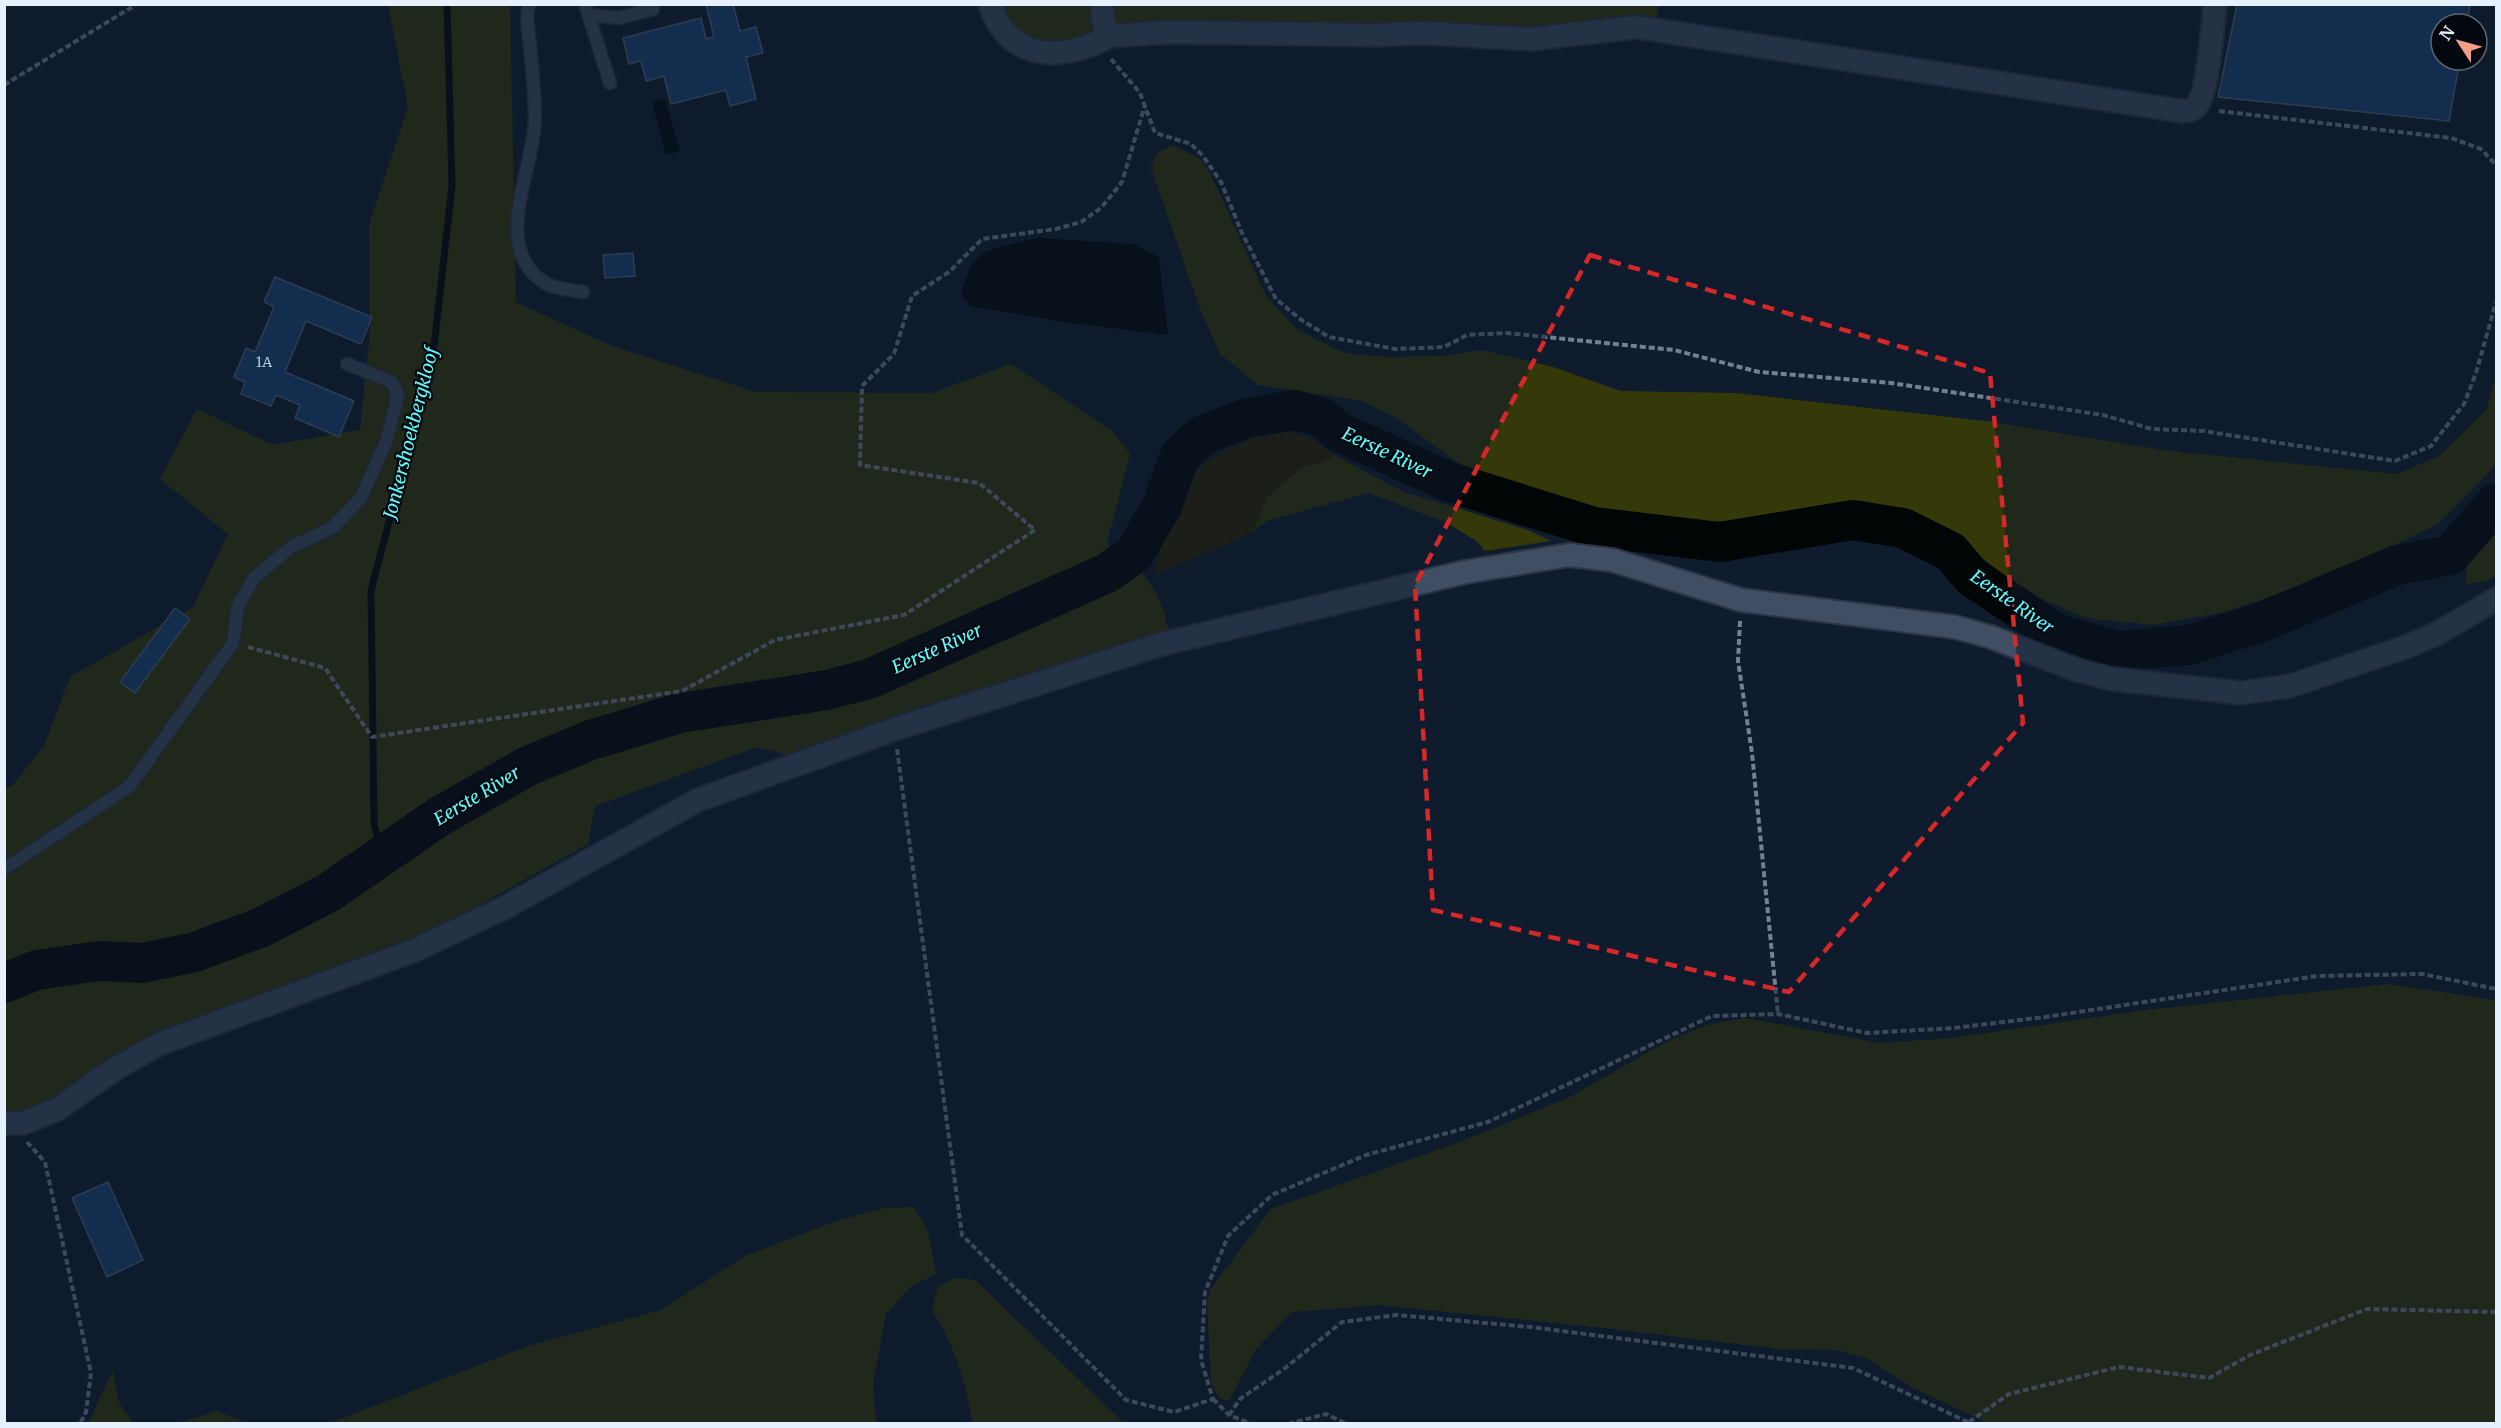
<svg xmlns="http://www.w3.org/2000/svg" width="2501" height="1428" font-family="Merriweather,serif">
  <rect width="100%" height="100%" fill="#0e1c2e"/>
  <path fill="#353808" d="M388,5H510L516,302L612,346L756,392L932,393L1011,364L1112,431L1130,454L1107,543C1145,576 1157,580 1169,632L917,708L802,759L757,747L595,806L588,844L408,945L182,1023L32,1109L9,1117L4,1116V789L12,786L44,746L70,677L193,607L228,534L160,479L197,409L273,445L360,430L370,333L369,224L408,107Z
    M997,5H1094L1093,37L1085,41L1026,42Z
    M1107,5H1659L1654,25L1559,32L1115,29Z
    M1172,145L1199,158L1209,171L1266,296L1298,330L1344,353L1385,357L1442,356L1482,350L1553,367L1621,391L1736,393L1994,422L2170,451L2397,474L2439,456L2486,410L2496,376V460L2492,469L2438,524L2380,552L2284,592L2220,613L2154,625L2086,618L2044,600L2011,580L1946,531L1907,510L1858,504L1823,507L1746,521L1691,522L1622,516L1535,497L1464,467L1395,417L1362,401L1258,385L1220,354L1200,309L1151,168L1156,154Z
    M1334,455L1404,492L1528,530L1551,541L1485,551L1478,542L1447,523L1369,493L1269,520L1253,531L1267,497L1304,465L1323,462Z
    M2496,522V575L2487,581L2466,584L2467,567Z
    M2388,984L2496,1000V1423H1988L1913,1388L1868,1359L1837,1350L1781,1349L1595,1327L1378,1305L1292,1312L1256,1349L1229,1401L1220,1399L1211,1383L1207,1303L1210,1290L1271,1209L1465,1140L1570,1097L1666,1042L1707,1025L1745,1018L1880,1043L1952,1038L2146,1010Z
    M914,1207L928,1231L936,1274L910,1287L886,1314L873,1383L876,1423H330L528,1346L661,1310L745,1256L836,1221L884,1208Z
    M955,1278L975,1280L1124,1423H972C967,1385 954,1343 932,1311L938,1286Z
    M113,1370L119,1403L133,1423H88Z
    M217,1411L246,1423H178Z"/>
  <path fill="#2a2202" d="M1293,432L1312,439L1334,455L1323,462L1304,466L1267,497L1253,531L1237,540L1154,575C1162,546 1168,507 1187,482C1211,451 1255,433 1293,432Z"/>
  <path fill="#000505" d="M665,99L680,151L666,155L652,103Z
    M1039,238L1133,244L1159,257L1168,335L1063,322L970,306L961,293C975,242 993,249 1039,238Z"/>
  <g fill="none" stroke-linecap="round" stroke-linejoin="round">
    <path stroke="#000505" stroke-width="7" d="M381,859L374,821L371,590L433,356L452,186L447,4"/>
    <path stroke="#000505" stroke-width="40" d="M4,983L37,970L99,961L143,963L195,952L262,927L328,893L440,816L528,766L591,740L680,713L827,690L869,679L1107,573L1134,554L1162,506L1180,456L1201,436L1247,418L1294,410L1321,417L1339,432L1447,481L1594,527L1720,542L1853,520L1903,528L1951,552L1972,577L2057,634L2119,651L2189,645L2262,622L2397,565L2450,555L2496,503"/>
  </g>
  <path fill="#194377" stroke="#536479" stroke-width="1.5" d="M706,4H733L740,31L756,27L763,53L746,57L756,99L730,106L726,90L671,104L664,76L646,81L641,61L629,64L623,38L701,18L706,39L714,37Z
    M2237,4H2470L2467,24H2441V60H2460L2449,121L2218,97Z
    M633,253L635,276L605,278L603,255Z
    M275,277L372,317L361,344L306,321L285,372L354,401L339,437L295,418L300,405L276,395L271,406L241,394L245,382L234,377L246,348L255,352L274,307L264,302Z
    M175,608L190,619L135,693L120,682Z
    M108,1182L143,1260L107,1277L72,1198Z"/>
  <g fill="none" stroke-linecap="round" stroke-linejoin="round">
    <defs>
      <path id="service" d="M529,4L527,17C530,50 535,85 535,118C535,169 488,250 547,284C556,289 572,290 583,292
        M585,4L610,83
        M590,15L619,18L653,9
        M4,869L129,787L233,643L238,606L254,578L291,547L332,528L361,498L386,442L398,395L392,382L347,364"/>
      <path id="minor" d="M990,4C1008,62 1064,62 1109,36
        M1102,4L1103,20L1109,36L1170,32L1375,35L1422,33L1531,39L1636,27L2181,111C2188,111 2193,111 2197,105C2208,92 2213,25 2215,4
        M4,1123H23L56,1110L115,1069L159,1044L413,951L506,907L698,800L895,729L1162,644L1465,572L1569,555L1612,560L1741,600L1955,627L1991,637L2077,670L2112,679L2241,693L2290,686L2406,647L2438,633L2496,599"/>
    </defs>
    <use href="#service" stroke="#2e3544" stroke-width="15"/>
    <use href="#minor" stroke="#2e3544" stroke-width="26"/>
    <path stroke="#758190" stroke-width="4" stroke-dasharray="6 3" stroke-linecap="butt" d="M1111,59L1140,93L1155,133L1191,144L1203,156L1221,182L1242,233L1276,299L1300,319L1329,337L1395,349L1444,347L1467,335L1506,333L1674,350L1759,372L1891,383L2103,415L2152,429L2203,431L2395,461L2431,446L2464,404L2476,373L2496,302
      M4,85L137,4
      M2219,111L2451,138L2481,149L2496,165
      M1740,621L1738,661L1752,753L1778,1014
      M248,647L325,668L372,737L682,691L775,640L904,615L1035,530L979,483L860,465L862,386L894,354L912,296L949,272L982,239L1056,229L1081,222L1101,208L1122,182L1145,105
      M897,749L962,1235L1126,1400L1174,1412L1213,1399L1201,1360L1205,1292L1228,1236L1272,1195L1366,1155L1488,1122L1712,1016L1778,1014L1867,1033L1954,1028L2045,1017L2317,976L2422,974L2496,989
      M27,1142L45,1162L91,1373L86,1412L80,1424
      M1213,1399L1229,1415L1252,1424
      M1229,1415L1240,1399L1284,1369L1342,1322L1397,1315L1530,1327L1853,1368L1972,1424
      M1969,1422L2009,1394L2119,1367L2209,1378L2250,1355L2367,1309L2496,1312
      M1288,1424L1326,1414L1347,1424"/>
    <use href="#service" stroke="#3f4e63" stroke-width="12"/>
    <use href="#minor" stroke="#3f4e63" stroke-width="22"/>
  </g>
  <path d="M0 0H2501V1428H0ZM1590,255L1990,373L2023,723L1789,992L1433,910L1415,585Z" fill="#0e1c2e" fill-opacity=".55" fill-rule="evenodd"/>
  <path fill="none" stroke="#d62828" stroke-width="4.5" stroke-dasharray="12 8" stroke-linejoin="round" d="M1590,255L1990,373L2023,723L1789,992L1433,910L1415,585Z"/>
  <g text-anchor="middle" stroke-width="4.5" stroke-linejoin="round" paint-order="stroke">
    <g font-size="14" fill="#b4c6dc">
      <text x="264" y="367">1A</text>
    </g>
    <g font-size="18" font-style="italic" fill="#61fdfe" stroke="#03070e">
      <text transform="translate(411 433) rotate(-76)" y="6">Jonkershoekbergkloof</text>
      <text transform="translate(1387 453) rotate(25)" y="6">Eerste River</text>
      <text transform="translate(2012 602) rotate(35)" y="6">Eerste River</text>
      <text transform="translate(937 649) rotate(-24)" y="6">Eerste River</text>
      <text transform="translate(477 796) rotate(-31)" y="6">Eerste River</text>
    </g>
  </g>
  <rect width="2501" height="1428" fill="none" stroke="#e7f1fd" stroke-width="12"/>
  <g transform="translate(2459 42) rotate(306)"><circle r="28" fill="#03070e" stroke="#5e656e" stroke-width="1.5"/>
  <path d="M0-4.5L10 22L0 15L-10 22Z" fill="#f49e88"/>
  <text y="-9" font-size="16" font-weight="bold" text-anchor="middle" fill="#e7f1fd">N</text>
  </g>
</svg>
